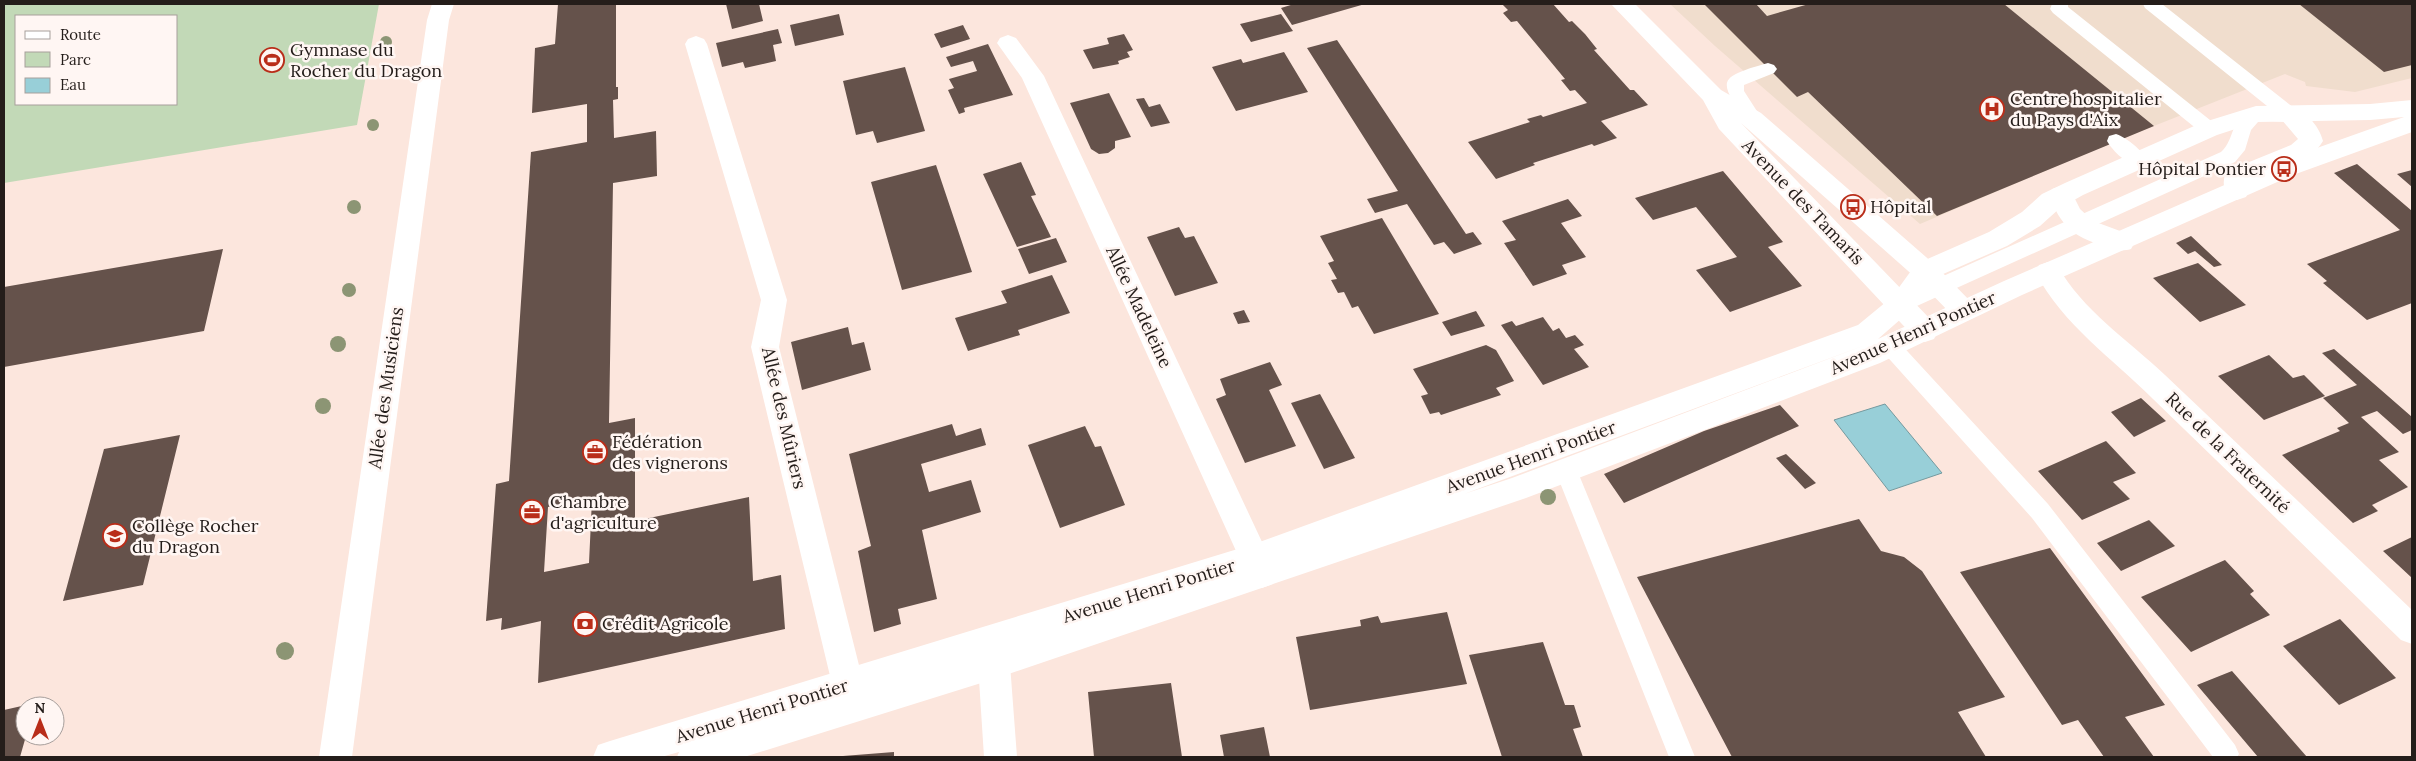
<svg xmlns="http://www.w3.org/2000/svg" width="2416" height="761" font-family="Lora,serif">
  <rect width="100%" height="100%" fill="#fce6dd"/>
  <path fill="#f0ddcd" d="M1670,4H2412V78L2355,92L2306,86L2305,82L2285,74L2116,141L1920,224L1715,46Z"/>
  <path fill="#c2d9b7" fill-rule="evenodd" d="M4,4H379L357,125L4,183ZM16,16H176V104H16Z"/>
  <path fill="#98cfd8" stroke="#759a9f" d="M1885,404L1942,473L1889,491L1834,420Z"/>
  <path fill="#65524b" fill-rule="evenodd" d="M558,4H616V87H618V99L613,100L614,138L656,131L657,176L613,183L609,423L635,418V521L749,497L753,581L781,575L785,629L538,683L541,621L501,630L502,618L486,621L496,484L509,481L531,152L587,142V104L532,113L535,48L555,44ZM592,499L589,563L544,572L548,507Z
    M726,4H759L763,21L732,29Z
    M1294,4H1365L1292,25L1281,8Z
    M1502,4H1553L1569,22L1572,21L1585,34L1597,49L1594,50L1630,90H1634L1648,105L1601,121L1617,138L1594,146L1592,144L1533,163L1535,165L1496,179L1468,142L1530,122L1527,119L1541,115L1543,117L1587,103L1575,90L1570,91L1561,80L1565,79L1517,21L1511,22L1503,13L1508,10Z
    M1704,4H1756L1767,16L1809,4H2004L2154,126L1937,216L1808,92L1797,97Z
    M2299,4H2412V65L2384,72Z
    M839,14L844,35L795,46L790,25Z
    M1281,14L1293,31L1251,42L1240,24Z
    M963,25L970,39L941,48L934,34Z
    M778,29L782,43L773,45L776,61L745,68L743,62L722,67L716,43Z
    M1124,34L1133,50L1127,52L1130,57L1118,61L1119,64L1093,69L1083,50L1109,44L1107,38Z
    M1337,40L1466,234L1473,232L1482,244L1454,254L1444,242L1434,245L1407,204L1375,213L1367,199L1398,191L1307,48Z
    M988,44L1013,95L964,108L965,112L959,114L948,90L954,88L949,79L977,71L973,61L951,67L946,57Z
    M1284,52L1308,92L1236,111L1212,67L1241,59L1243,63Z
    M905,67L925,131L877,143L873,131L856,135L843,81Z
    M1109,93L1131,137L1115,141V148L1108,153L1099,154L1091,149L1070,103Z
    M1144,98L1149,107L1160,104L1170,123L1151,127L1136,99Z
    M1021,162L1036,195L1031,196L1051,237L1017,247L983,174Z
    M2357,164L2412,211V303L2367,320L2323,283L2327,281L2307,264L2400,230L2334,173Z
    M936,165L972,272L902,290L871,182Z
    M2412,170V187L2397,174Z
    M1723,171L1783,242L1768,247L1802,286L1730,312L1696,270L1737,257L1696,207L1653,220L1635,198Z
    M1568,199L1582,216L1561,223L1586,257L1562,265L1567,274L1533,286L1504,243L1516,240L1502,221Z
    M1382,218L1439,314L1374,334L1358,306L1352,308L1344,292L1338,293L1331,280L1337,279L1328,263L1334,261L1320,236Z
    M1179,227L1185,238L1194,236L1218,283L1175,296L1147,237Z
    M2191,236L2222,265L2214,267L2195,251L2188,254L2176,243Z
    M1056,238L1067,262L1029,274L1018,249Z
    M223,249L204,331L4,367V287Z
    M2198,263L2246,305L2200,322L2153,278Z
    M1052,275L1070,313L1018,330L1020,335L968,351L955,318L1007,303L1001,291Z
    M1244,310L1250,322L1238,324L1233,313Z
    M1476,311L1485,326L1451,336L1442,322Z
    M1543,317L1553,331L1559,328L1566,338L1575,335L1584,345L1574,349L1589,367L1543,385L1501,325L1512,321L1516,326Z
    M848,327L852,345L864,342L871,370L802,390L791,342Z
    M1486,345L1496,350L1514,381L1496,388L1501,395L1441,415L1439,412L1430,414L1421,396L1428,394L1413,369Z
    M2334,349L2412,417V430L2403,434L2377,411L2361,417L2399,452L2379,460L2408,487L2372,505L2378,511L2353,523L2282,455L2340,431L2337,428L2349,423L2323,398L2357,385L2322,353Z
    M2269,355L2293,378L2304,375L2325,396L2264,420L2218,376Z
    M1270,362L1282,385L1269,390L1296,446L1245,463L1216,399L1226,395L1220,379Z
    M1320,394L1355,458L1324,469L1291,403Z
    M2141,398L2166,421L2134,437L2111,412Z
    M1780,405L1799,426L1624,503L1604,474L1704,431Z
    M952,424L956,436L981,428L986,445L921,464L929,492L971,480L981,512L922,530L937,599L898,609L901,624L874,632L858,551L871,546L849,454Z
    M1085,426L1095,447L1101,446L1125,505L1060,528L1028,445Z
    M180,435L143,585L63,601L104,449Z
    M2106,441L2136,473L2113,482L2130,499L2082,520L2038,471Z
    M1786,454L1816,483L1805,489L1776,458Z
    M1859,519L1881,551L1904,557L1922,571L2005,697L1958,712L1986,757H1732L1637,577Z
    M2149,520L2175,546L2121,571L2097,543Z
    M2412,537V578L2383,551Z
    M2050,548L2165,705L2125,717L2154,757H2104L2078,720L2062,725L1960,572Z
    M2225,560L2254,591L2250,594L2270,615L2191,652L2141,597Z
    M1447,612L1467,684L1310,710L1296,637L1361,626L1360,620L1378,616L1381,623Z
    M2340,619L2396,678L2339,705L2283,646Z
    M1543,642L1565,705H1574L1581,727L1573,729L1583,757H1502L1469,655Z
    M2232,671L2307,757H2258L2197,685Z
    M1171,683L1182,757H1094L1088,692Z
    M35,703L34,706H25L26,736L20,757H4V710Z
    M1264,727L1270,757H1224L1220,735Z
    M894,752V757H843V756Z"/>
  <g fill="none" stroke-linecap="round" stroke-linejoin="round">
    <path fill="#fff" fill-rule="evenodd" d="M2052,4H2068V7L2215,124L2218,129L2215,134L2209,136L2203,134L2053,13L2050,9Z
      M2143,4H2162L2294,108L2297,113L2294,118L2288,119L2282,118L2145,8Z
      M1768,63L1774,65L1777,69L1774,73L1744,85V91L1762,119L1759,124L1753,125L1747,124C1719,80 1715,78 1768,63Z
      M2256,108L2262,109L2265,114L2251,130L2245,150L2235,162L1908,310L1901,312L1894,310L1891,304L1894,298L2221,152C2236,139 2229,116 2256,108Z
      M2116,134C2127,138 2142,150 2147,160L2145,165C2131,169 2114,153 2107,141L2109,136Z
      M1890,338L1897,340L2048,504L2235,745L2239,754L2237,757H2213L2032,518L1883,352L1880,346L1883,340Z
      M1566,460L1574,463L1577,470L1695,757H1669L1555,470L1558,463Z"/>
    <path fill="#fff" fill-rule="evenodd" d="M432,4H454L449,20L352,757H319L427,20Z
      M1611,4H1635L1721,90L1761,113L1934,264L1973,304L1977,311L1973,318L1964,321L1955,318L1916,278L1741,123L1934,323L1938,331L1934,339L1925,342L1916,339L1719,129L1703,100Z
      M1008,35L1016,38L1044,76L1277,574L1273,584L1262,588L1251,584L1022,78L997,43L1000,38Z
      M696,36L704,39L707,44L787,300L779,347L869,705L864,716L853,721L842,716L837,705L751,347L761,300L685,44L688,39Z
      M2288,105C2304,109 2319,125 2323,141C2309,165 2273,172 2249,182V191L2246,197L2237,200L2228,197C2223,189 2222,180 2227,171L2291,145L2298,139L2276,113L2280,107Z
      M2061,186L2070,189L2080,209L2093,221L2131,235L2135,242L2131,249C2121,252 2114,250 2104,246C2072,236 2061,226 2049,195L2052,189Z
      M2048,262L2057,265C2083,311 2127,339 2165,375C2247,453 2330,531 2412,610V644L2401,640C2319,560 2236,479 2153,399C2110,356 2065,327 2035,272L2039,265Z
      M994,649L1005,653L1010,664L1017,757H984L978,664L983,653Z"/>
    <path fill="#fff" fill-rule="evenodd" d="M2412,100V132L2293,175L2022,295L1880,363L1526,498L994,679L744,757H677L679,752L661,757H593L598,745L610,741L1254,544L1858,325L1892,297L1916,264L1989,232L2022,212L2042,194L2065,183L2201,123L2256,106L2370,104ZM2404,117L2275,163L2004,281L1878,339L1910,311L1934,278L2007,246L2040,226L2060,208L2083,195L2217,135L2257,122L2370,120ZM1868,344L1512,478L1464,494Z"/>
  </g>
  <g fill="#8c9574">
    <circle cx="386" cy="42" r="6"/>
    <circle cx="373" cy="125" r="6"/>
    <circle cx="354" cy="207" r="7"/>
    <circle cx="349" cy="290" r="7"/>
    <circle cx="338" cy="344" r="8"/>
    <circle cx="323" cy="406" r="8"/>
    <circle cx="1548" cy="497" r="8"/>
    <circle cx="285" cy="651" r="9"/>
  </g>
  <defs>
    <symbol id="stadium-ring" viewBox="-11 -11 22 22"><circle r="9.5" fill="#fff6f3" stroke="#b92d19" stroke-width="1.5"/><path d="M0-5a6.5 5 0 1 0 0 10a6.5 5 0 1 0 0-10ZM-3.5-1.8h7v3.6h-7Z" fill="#b92d19"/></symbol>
    <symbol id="hospital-ring" viewBox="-11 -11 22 22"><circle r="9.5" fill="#fff6f3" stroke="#b92d19" stroke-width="1.5"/><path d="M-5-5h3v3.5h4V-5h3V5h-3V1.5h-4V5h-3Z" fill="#b92d19"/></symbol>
    <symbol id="bus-ring" viewBox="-11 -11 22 22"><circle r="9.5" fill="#fff6f3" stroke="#b92d19" stroke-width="1.5"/><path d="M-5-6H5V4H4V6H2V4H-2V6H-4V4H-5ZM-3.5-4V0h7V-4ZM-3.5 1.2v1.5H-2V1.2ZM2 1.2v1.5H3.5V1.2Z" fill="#b92d19"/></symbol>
    <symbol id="office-ring" viewBox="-11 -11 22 22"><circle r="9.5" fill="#fff6f3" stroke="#b92d19" stroke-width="1.5"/><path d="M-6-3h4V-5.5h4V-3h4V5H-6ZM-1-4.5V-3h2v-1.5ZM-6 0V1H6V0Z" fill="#b92d19"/></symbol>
    <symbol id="school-ring" viewBox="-11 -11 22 22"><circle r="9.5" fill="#fff6f3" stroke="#b92d19" stroke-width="1.5"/><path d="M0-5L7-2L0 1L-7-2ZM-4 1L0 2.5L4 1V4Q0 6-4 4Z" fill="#b92d19"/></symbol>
    <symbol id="bank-ring" viewBox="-11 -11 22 22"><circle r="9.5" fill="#fff6f3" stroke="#b92d19" stroke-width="1.5"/><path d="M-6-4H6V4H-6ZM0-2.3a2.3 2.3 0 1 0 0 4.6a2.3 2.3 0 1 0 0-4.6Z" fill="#b92d19"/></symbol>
  </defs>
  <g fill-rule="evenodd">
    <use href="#stadium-ring" x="258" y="46" width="28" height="28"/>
    <use href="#hospital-ring" x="1978" y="95" width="28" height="28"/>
    <use href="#bus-ring" x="2270" y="155" width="28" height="28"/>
    <use href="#bus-ring" x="1839" y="193" width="28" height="28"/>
    <use href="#office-ring" x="581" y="438" width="28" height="28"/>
    <use href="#office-ring" x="518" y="498" width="28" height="28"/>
    <use href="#school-ring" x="101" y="522" width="28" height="28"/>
    <use href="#bank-ring" x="571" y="610" width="28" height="28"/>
  </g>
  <g text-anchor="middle" stroke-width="5" stroke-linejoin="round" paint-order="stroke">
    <g font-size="18" fill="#241d1a" stroke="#fff6f3" text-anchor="start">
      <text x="290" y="56">Gymnase du<tspan x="290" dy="21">Rocher du Dragon</tspan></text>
      <text x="2010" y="105">Centre hospitalier<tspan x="2010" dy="21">du Pays d'Aix</tspan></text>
      <text x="2266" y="175" text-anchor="end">Hôpital Pontier</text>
      <text x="1870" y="213">Hôpital</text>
      <text x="612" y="448">Fédération<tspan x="612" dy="21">des vignerons</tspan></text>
      <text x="550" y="508">Chambre<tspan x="550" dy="21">d'agriculture</tspan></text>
      <text x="132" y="532">Collège Rocher<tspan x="132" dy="21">du Dragon</tspan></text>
      <text x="602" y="630">Crédit Agricole</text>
    </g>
    <g font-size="18" fill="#241d1a" stroke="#fff6f3">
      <text transform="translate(1803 202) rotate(46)" y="6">Avenue des Tamaris</text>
      <text transform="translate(1139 307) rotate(65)" y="6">Allée Madeleine</text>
      <text transform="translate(1913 333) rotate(-24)" y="6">Avenue Henri Pontier</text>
      <text transform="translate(386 388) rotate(-82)" y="6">Allée des Musiciens</text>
      <text transform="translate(784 418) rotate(77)" y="6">Allée des Mûriers</text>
      <text transform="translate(2228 453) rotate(44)" y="6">Rue de la Fraternité</text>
      <text transform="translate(1531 457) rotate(-20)" y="6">Avenue Henri Pontier</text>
      <text transform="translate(1149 591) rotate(-17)" y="6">Avenue Henri Pontier</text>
      <text transform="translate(762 711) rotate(-17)" y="6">Avenue Henri Pontier</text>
    </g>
  </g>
  <rect width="2416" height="761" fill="none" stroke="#241d1a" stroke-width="10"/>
  <rect x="15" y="15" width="162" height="90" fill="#fff6f3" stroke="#a79f9c"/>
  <rect x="25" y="31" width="25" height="8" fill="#ffffff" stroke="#a79f9c"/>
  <text x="60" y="40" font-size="15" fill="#241d1a">Route</text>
  <rect x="25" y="52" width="25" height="15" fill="#c2d9b7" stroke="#a79f9c"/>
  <text x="60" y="65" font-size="15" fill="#241d1a">Parc</text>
  <rect x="25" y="78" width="25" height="15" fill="#98cfd8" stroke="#a79f9c"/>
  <text x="60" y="90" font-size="15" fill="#241d1a">Eau</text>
  <g transform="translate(40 721)"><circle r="24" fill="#fff6f3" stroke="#a79f9c"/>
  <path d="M0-4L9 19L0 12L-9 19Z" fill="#b92d19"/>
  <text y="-8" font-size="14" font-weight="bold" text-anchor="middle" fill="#241d1a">N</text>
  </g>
</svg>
